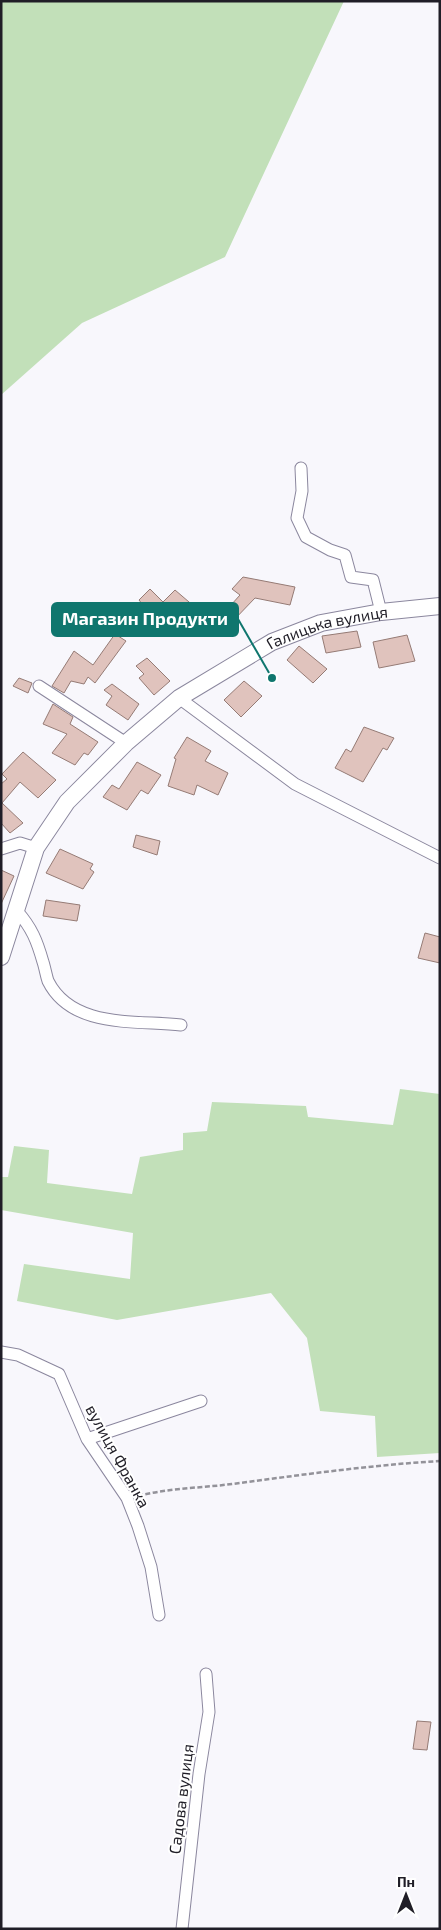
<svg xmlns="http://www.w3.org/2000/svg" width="441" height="1930" font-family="'Exo 2',sans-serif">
  <rect width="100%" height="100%" fill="#f8f7fc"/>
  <path fill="#c2e0b9" d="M1,1H344L225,257L82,323L1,395Z
    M400,1089L440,1094V1453L377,1457L375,1416L320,1411L307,1338L271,1293L117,1320L17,1301L24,1264L130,1279L133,1233L1,1210V1177H8L14,1146L49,1150L47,1183L132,1194L140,1157L183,1150V1133L207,1131L212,1102L306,1106L308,1117L393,1125Z"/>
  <path fill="#e0c3bd" stroke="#957b75" d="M243,577L295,587L290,605L255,598L231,623L222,615L240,595L232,589Z
    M150,589L163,602L175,590L196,608L186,621L162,603L150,614L139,600Z
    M357,631L361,647L326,653L322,636Z
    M115,634L126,641L95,683L88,677L84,684L71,681L64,693L52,686L74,651L93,665Z
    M407,635L415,661L379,668L373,642Z
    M299,646L327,669L313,683L287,660Z
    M147,658L170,681L154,695L139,678L144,674L136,666Z
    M19,678L32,683L28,693L13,686Z
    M244,681L262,696L241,717L224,700Z
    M112,684L139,704L128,720L106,705L112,696L104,690Z
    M53,704L73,717L70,724L98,742L88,755L84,753L75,765L52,753L67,734L43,724Z
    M364,727L394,738L387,750L383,748L363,782L335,768L346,749L351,752Z
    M187,737L211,751L205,761L228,773L218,795L197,785L194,795L168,786L176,759L174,758Z
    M23,752L56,780L38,798L20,782L2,803L23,823L10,833L1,823V784L7,779L2,774Z
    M137,762L161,775L148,794L141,790L127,810L103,797L112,785L119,789Z
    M136,835L160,841L157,855L133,847Z
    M60,849L93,864L90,869L94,872L83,889L46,873Z
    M1,870L14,876L1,904Z
    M46,900L80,905L77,921L43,916Z
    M425,933L440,937V963L418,958Z
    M417,1721L431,1722L427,1750L413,1749Z"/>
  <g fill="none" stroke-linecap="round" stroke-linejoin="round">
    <defs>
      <path id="minor" d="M301,468L302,491L297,518L306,537L330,550L345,555L351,577L373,580L381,612
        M39,686L126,743
        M179,698L295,784L440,858
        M1,849L20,843L36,848
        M17,911C32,928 37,941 43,962C45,968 46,975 48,981C72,1029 136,1020 181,1025
        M1,1352L18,1355L59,1374L87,1439L127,1498L138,1526L151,1567L159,1615
        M87,1439L201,1401
        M182,1929L199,1774L209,1712L206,1674"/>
      <g id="secondary">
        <path id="s1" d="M1,957L36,848L67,802L126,743L179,698L272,642L321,623L381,612L440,606"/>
      </g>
    </defs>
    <use href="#minor" stroke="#8b879e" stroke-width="13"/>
    <use href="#secondary" stroke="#8b879e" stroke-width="18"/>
    <path stroke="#939299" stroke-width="2.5" stroke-dasharray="5 2.5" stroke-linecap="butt" d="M138,1496C169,1488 201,1488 232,1484C301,1475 370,1465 440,1461"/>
    <use href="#minor" stroke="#fff" stroke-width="11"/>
    <use href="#secondary" stroke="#fff" stroke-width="16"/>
  </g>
  <g text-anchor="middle" stroke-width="4" stroke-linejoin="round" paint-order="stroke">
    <g font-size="16" fill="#201e27" stroke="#fff">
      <text dy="6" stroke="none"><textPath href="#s1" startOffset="489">Галицька вулиця</textPath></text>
      <text transform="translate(118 1456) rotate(61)" y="6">вулиця Франка</text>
      <text transform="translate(181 1799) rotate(-83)" y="6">Садова вулиця</text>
    </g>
  </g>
  <path fill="none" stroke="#0f766e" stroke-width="2" d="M272 678L238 619"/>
  <circle fill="#0f766e" stroke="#fff" stroke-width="2" cx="272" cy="678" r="5"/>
  <rect fill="#0f766e" stroke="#0f766e" stroke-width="2" x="52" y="603" width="186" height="33" rx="5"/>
  <g font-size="18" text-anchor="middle" font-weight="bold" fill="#fff">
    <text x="145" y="625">Магазин Продукти</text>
  </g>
  <rect width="441" height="1930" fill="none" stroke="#201e27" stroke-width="5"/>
  <g transform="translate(406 1895)" stroke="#ffffff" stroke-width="4" paint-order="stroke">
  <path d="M0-4L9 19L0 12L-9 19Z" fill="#201e27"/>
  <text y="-8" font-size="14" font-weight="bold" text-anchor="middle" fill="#201e27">Пн</text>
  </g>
</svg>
